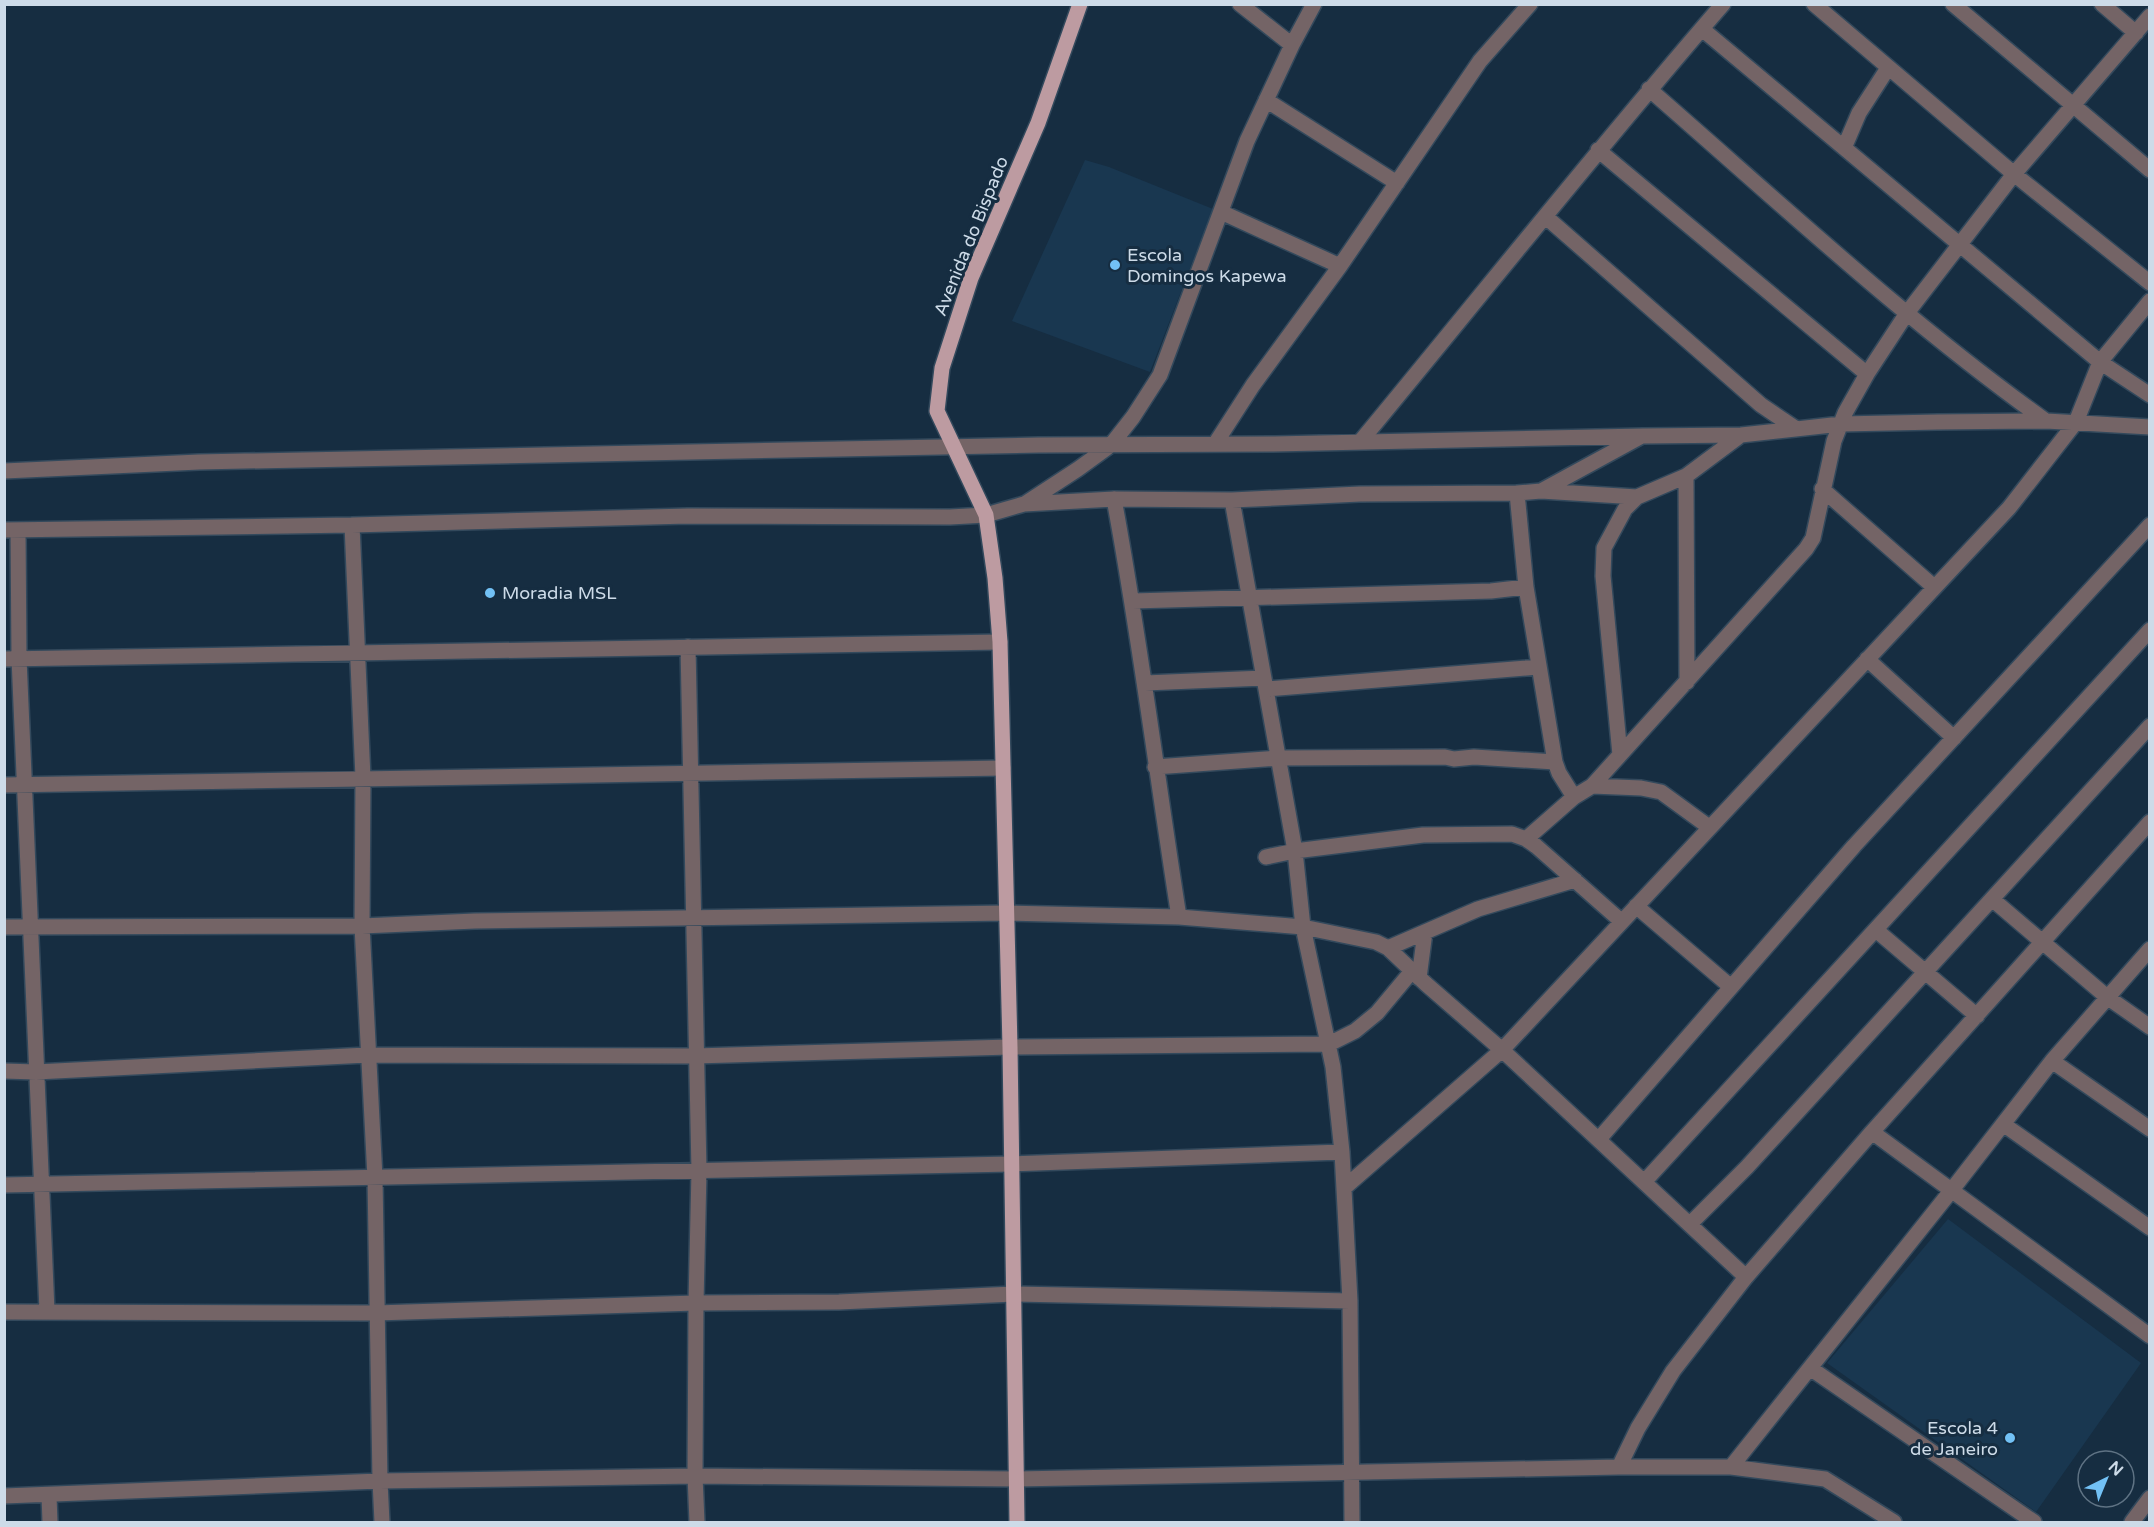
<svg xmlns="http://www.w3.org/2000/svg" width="2154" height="1527" font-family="'Varela Round',sans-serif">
  <rect width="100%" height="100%" fill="#162d41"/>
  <path fill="#193750" d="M1085,160L1109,167L1213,209L1150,372L1012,321Z
    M1948,1219L2141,1363L2036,1512L1827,1363Z"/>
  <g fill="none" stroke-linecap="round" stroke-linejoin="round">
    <defs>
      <path id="minor" d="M1240,4L1292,45
        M1814,4L2014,174L2150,283
        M1953,4L2150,170
        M2102,4L2136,33
        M1702,29L2100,362L2150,395
        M1649,89C1779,202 1906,321 2046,421
        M1266,100L1397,183
        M1844,148L1859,113L1888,68
        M1598,150L1867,374
        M1221,212L1340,266
        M1546,217L1761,405L1795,428
        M2150,301L2100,362L2076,422L2009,508L1502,1050L1746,1277L1872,1132L2150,1336
        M1360,442C1481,296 1599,147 1723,4
        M1215,444L1253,385L1340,266L1480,61L1530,4
        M4,471L199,462L1039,445L1274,444L1643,436L1741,435L1841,424L1938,422L2046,421L2150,427
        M1686,476L1687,682
        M1822,489L1934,587
        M1541,491L1637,497
        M1517,493L1526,587L1555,762L1559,773L1574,797
        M1114,499C1140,638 1157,778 1179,917
        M1232,500L1295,851L1303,927L1333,1067L1342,1152L1350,1301L1352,1522
        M1026,503L1078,469L1111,445L1133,417L1160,375L1247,141L1292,45L1314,4
        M352,525L363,778L362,926L375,1178L380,1481L382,1522
        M4,530L352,525L688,516L950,517L986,515L1024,504L1114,499L1232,500L1360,494L1517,493L1541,491L1640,437
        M18,530L19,658L47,1311
        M1133,601L1491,591L1526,587
        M688,647L699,1171L696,1303L695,1476L697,1522
        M4,659L1000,642
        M1867,659L1954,738
        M1145,683L1264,678
        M1266,689L1538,667
        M1620,755L1603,576L1604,548L1625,509L1637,497L1686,476L1741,435
        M1155,767L1279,758L1445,757L1454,759L1474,757L1555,762
        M4,785L1003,768
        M1592,786L1641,788L1661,792L1709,827
        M1526,839L1574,797L1592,786L1806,549L1813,538L1834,441L1845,413L1867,374L1907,313L2014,174L2150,16
        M1266,857L1295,851L1423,835L1512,834L1526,839L1536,846L1621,921
        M1992,899L2107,997L2150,1027
        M1636,906L1731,987
        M4,927L362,926L475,921L1006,913L1179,917L1303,927L1376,942L1388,948L1426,984L1502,1050L1344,1188
        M1876,930L1977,1016
        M1388,948L1478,909L1575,880
        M1419,978L1425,932
        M2052,1061L2150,1129
        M4,1071L36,1072L367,1055L695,1056L1010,1047L1329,1044L1355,1031L1377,1013L1412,971
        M2003,1124L2150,1228
        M1872,1132L2150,822
        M1599,1139L1854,846L2150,525
        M1645,1181L2150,630
        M4,1185L1011,1164L1342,1152
        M1690,1224L1747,1167L2150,726
        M4,1312L376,1313L696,1303L839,1302L1014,1294L1350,1301
        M1810,1368L2034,1522
        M1619,1467L1638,1428L1673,1371L1746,1277
        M1731,1467L1951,1191L2052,1061L2150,949
        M4,1496L380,1481L695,1476L1017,1479L1619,1467H1731L1825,1479L1894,1522
        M49,1496L50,1522
        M2132,1522L2150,1498"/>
      <path id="major" d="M1017,1522L1010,1047L1000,642L995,578L986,515L937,411L942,368L971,278L1038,123L1080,4"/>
    </defs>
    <use href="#minor" stroke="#33495c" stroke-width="18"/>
    <use href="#major" stroke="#33495c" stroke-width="18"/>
    <use href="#minor" stroke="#746466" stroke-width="15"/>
    <use href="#major" stroke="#bd9ba1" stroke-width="15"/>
  </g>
  <g fill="#72c1f5" stroke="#162d41" stroke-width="2">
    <circle cx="1115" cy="265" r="6"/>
    <circle cx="490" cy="593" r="6"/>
    <circle cx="2010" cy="1438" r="6"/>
  </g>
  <g text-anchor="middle" stroke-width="6" stroke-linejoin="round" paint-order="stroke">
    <g font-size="18" fill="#cddbe8" stroke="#162d41">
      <text transform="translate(971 236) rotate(-68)" y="6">Avenida do Bispado</text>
    </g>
    <g font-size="18" fill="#cddbe8" stroke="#162d41" text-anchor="start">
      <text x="1127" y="261">Escola<tspan x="1127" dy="21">Domingos Kapewa</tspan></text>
      <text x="502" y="599">Moradia MSL</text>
      <text x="1998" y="1434" text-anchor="end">Escola 4<tspan x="1998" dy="21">de Janeiro</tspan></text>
    </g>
  </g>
  <rect width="2154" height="1527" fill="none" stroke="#cddbe8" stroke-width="12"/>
  <g transform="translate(2106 1479) rotate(43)"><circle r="28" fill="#162d41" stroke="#5f7384" stroke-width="1.5"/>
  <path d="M0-4.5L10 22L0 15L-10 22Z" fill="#72c1f5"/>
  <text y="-9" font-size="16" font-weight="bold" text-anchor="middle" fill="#cddbe8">N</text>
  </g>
</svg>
